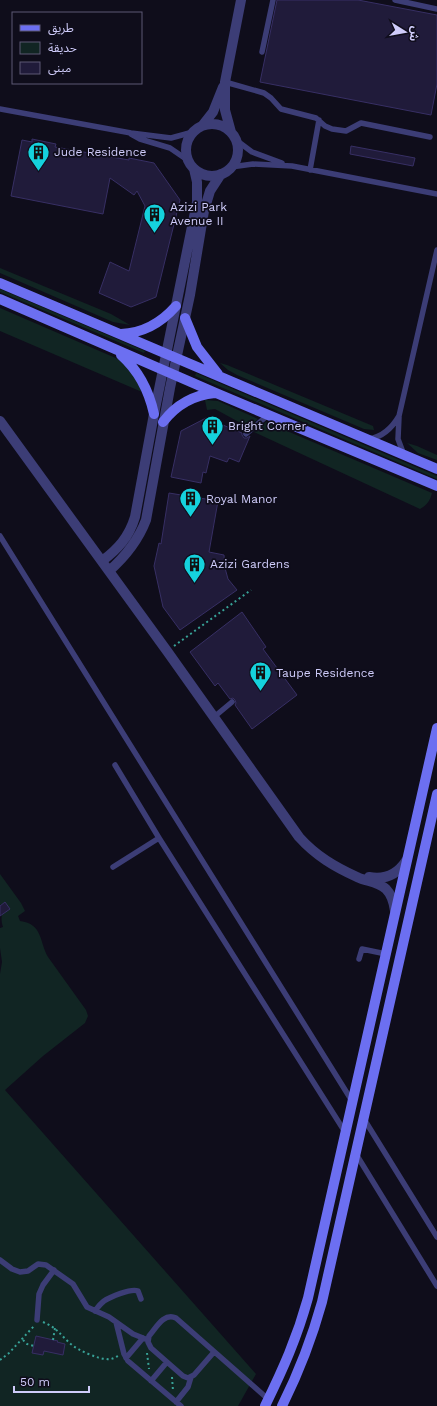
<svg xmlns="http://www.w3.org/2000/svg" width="437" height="1406" font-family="'Work Sans','Noto Sans Arabic',sans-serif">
  <rect width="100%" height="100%" fill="#0f0d1b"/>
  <path fill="#112523" d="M0,268L111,314L130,325L113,322L0,273Z
    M0,289L145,351L144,353L0,292Z
    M0,308L118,359L133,373L142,392L0,331Z
    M220,363L227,365L373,426L374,430L364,429L237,375L228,370Z
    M196,373L437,476V479L195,376Z
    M205,400L218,401L258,419L248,427L215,409L207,410Z
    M266,422L432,493C430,501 427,505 420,509L254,432Z
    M407,443L417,446L437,455V460L418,453Z
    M0,874L21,903L25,911L18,916L20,921C43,924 39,941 48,957L86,1010L88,1016L85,1023L43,1056L5,1090L256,1374L238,1406H0V974L2,962L0,948V928L3,927C0,918 2,912 5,903L0,905Z"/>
  <path fill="#201b3a" stroke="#372f64" d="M277,0H358L437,15V84L431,115L260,82Z
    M32,139L56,144L55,147L129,160V158L154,163L180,200L156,297L131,307L99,293L110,262L129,271L145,206L137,191L134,195L110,178L103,214L11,196L22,140L32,142Z
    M351,146L415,158L413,166L350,154Z
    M206,418L242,433V435L244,438H247L250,436L239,462L229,458L227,462L210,456L206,473L203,472L201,483L171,477L181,431Z
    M169,493L218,501L209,552L224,555L225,568L228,579L237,590L180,630L163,607L154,566L159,543L161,544Z
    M242,612L266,647L263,649L297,695L252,729L235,705L236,703L235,700L233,698L230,699L218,683L215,686L190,652Z
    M5,902L10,909L0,916V906Z
    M36,1336L58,1341L57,1342L65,1344L63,1355L44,1351L43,1355L32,1353Z"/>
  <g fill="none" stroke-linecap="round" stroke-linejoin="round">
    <path stroke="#38a297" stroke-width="2" stroke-dasharray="2 3" stroke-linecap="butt" d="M174,646L251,590
      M43,1322C59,1329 60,1335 72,1345C78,1350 98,1359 106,1359C111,1360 114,1358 118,1356
      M23,1340L27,1344L34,1346
      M53,1340L55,1328
      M147,1353L149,1369
      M0,1360L9,1353L34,1326
      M172,1377L173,1391"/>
    <path stroke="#3c3d76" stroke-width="5.5" d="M395,0L437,9
      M262,52L273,0
      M225,82L264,93L271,98L281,109L316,118L325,126L332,129L346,131L361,123L430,137
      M0,109L131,133L171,138L193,132
      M131,134L140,139L170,148L189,161
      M236,140L252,152L282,163
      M231,167L253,164L292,166L437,194
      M310,170L319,120
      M399,417L398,439L404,455
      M246,434L268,415
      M369,439C382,437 392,428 399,416L437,250
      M0,536L352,1101
      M214,717L232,702
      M115,765L159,838L345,1132
      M113,867L159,838
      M359,959L362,949L386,954
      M364,1119L437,1237
      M356,1154L437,1286
      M0,1260L12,1269L20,1272L28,1271L38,1264L46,1265L73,1284L87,1307L109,1317L133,1334L148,1340
      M95,1311C98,1307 100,1304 104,1301C110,1297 131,1288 138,1291L141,1299
      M37,1320L39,1294L43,1285L54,1270
      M116,1322L124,1354L128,1361L181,1406
      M214,1352L194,1375L188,1378L183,1376L151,1348L148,1342L149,1336C156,1328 164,1312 176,1318L268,1399
      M126,1358L143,1338
      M151,1381L167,1362
      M176,1402L188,1387L191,1377"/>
    <path stroke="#3c3d76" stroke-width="10" d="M186 150a26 26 0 1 1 52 0a26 26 0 1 1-52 0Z
      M202,126L213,112L223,87
      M231,132L225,110V82L241,0
      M0,421L167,651L299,837C316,856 335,867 357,877C367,882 377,881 386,889C392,895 394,903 395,911
      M102,561C118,549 129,537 135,517L154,414L197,202V182L194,169
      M109,571C126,556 138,541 146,520L170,388L190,295L204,211L210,191L221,174
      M369,877C385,880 397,875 406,861"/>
    <path stroke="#6c6ff1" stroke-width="10" d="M0,283L437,469
      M0,299L216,393L437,486
      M185,318L197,347L218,374
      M121,334C144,333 161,323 176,306
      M121,355C139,371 149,391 154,414
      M163,422C176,405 193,395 215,393
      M265,1406C283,1369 297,1338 308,1298L437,728
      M282,1406C299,1372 312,1338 322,1302L437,794"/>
  </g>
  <defs>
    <symbol id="building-pin" viewBox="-11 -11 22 30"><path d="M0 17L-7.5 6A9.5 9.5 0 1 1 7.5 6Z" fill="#15d2dd" stroke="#0f0d1b"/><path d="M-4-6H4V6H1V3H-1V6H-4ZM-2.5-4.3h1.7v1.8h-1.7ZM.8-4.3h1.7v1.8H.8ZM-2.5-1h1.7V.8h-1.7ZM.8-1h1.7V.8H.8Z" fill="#111"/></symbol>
  </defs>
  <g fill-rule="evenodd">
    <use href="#building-pin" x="26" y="140" width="25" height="34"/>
    <use href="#building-pin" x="142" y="202" width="25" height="34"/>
    <use href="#building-pin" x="200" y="414" width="25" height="34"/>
    <use href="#building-pin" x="178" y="486" width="25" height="34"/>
    <use href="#building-pin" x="182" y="552" width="25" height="34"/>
    <use href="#building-pin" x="248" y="660" width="25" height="34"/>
  </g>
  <g text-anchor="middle" stroke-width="3.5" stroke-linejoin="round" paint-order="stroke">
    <g font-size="12" fill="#cfccfa" stroke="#0f0d1b" text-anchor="start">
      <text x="54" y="156">Jude Residence</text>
      <text x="170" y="211">Azizi Park<tspan x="170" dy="14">Avenue II</tspan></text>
      <text x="228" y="430">Bright Corner</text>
      <text x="206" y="503">Royal Manor</text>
      <text x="210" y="568">Azizi Gardens</text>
      <text x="276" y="677">Taupe Residence</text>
    </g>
  </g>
  <rect x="12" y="12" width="130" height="72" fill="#0f0d1b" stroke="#5c5974"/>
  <rect x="20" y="25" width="20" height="6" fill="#6c6ff1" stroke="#5c5974"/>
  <text x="48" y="32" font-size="12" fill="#cfccfa">طريق</text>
  <rect x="20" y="42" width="20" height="12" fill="#112523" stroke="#5c5974"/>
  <text x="48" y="52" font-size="12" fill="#cfccfa">حديقة</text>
  <rect x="20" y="62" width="20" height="12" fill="#201b3a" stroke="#5c5974"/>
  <text x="48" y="72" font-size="12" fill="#cfccfa">مبنى</text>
  <g transform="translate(405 32) rotate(101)" stroke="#0f0d1b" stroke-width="3" paint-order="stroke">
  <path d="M0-3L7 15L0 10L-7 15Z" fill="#cfccfa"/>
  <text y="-6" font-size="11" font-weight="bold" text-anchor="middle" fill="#cfccfa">ش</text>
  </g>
  <path d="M14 1386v6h75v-6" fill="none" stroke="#cfccfa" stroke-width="2"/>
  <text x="20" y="1386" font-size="12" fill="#cfccfa" stroke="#0f0d1b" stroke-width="3" paint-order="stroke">50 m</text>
</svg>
